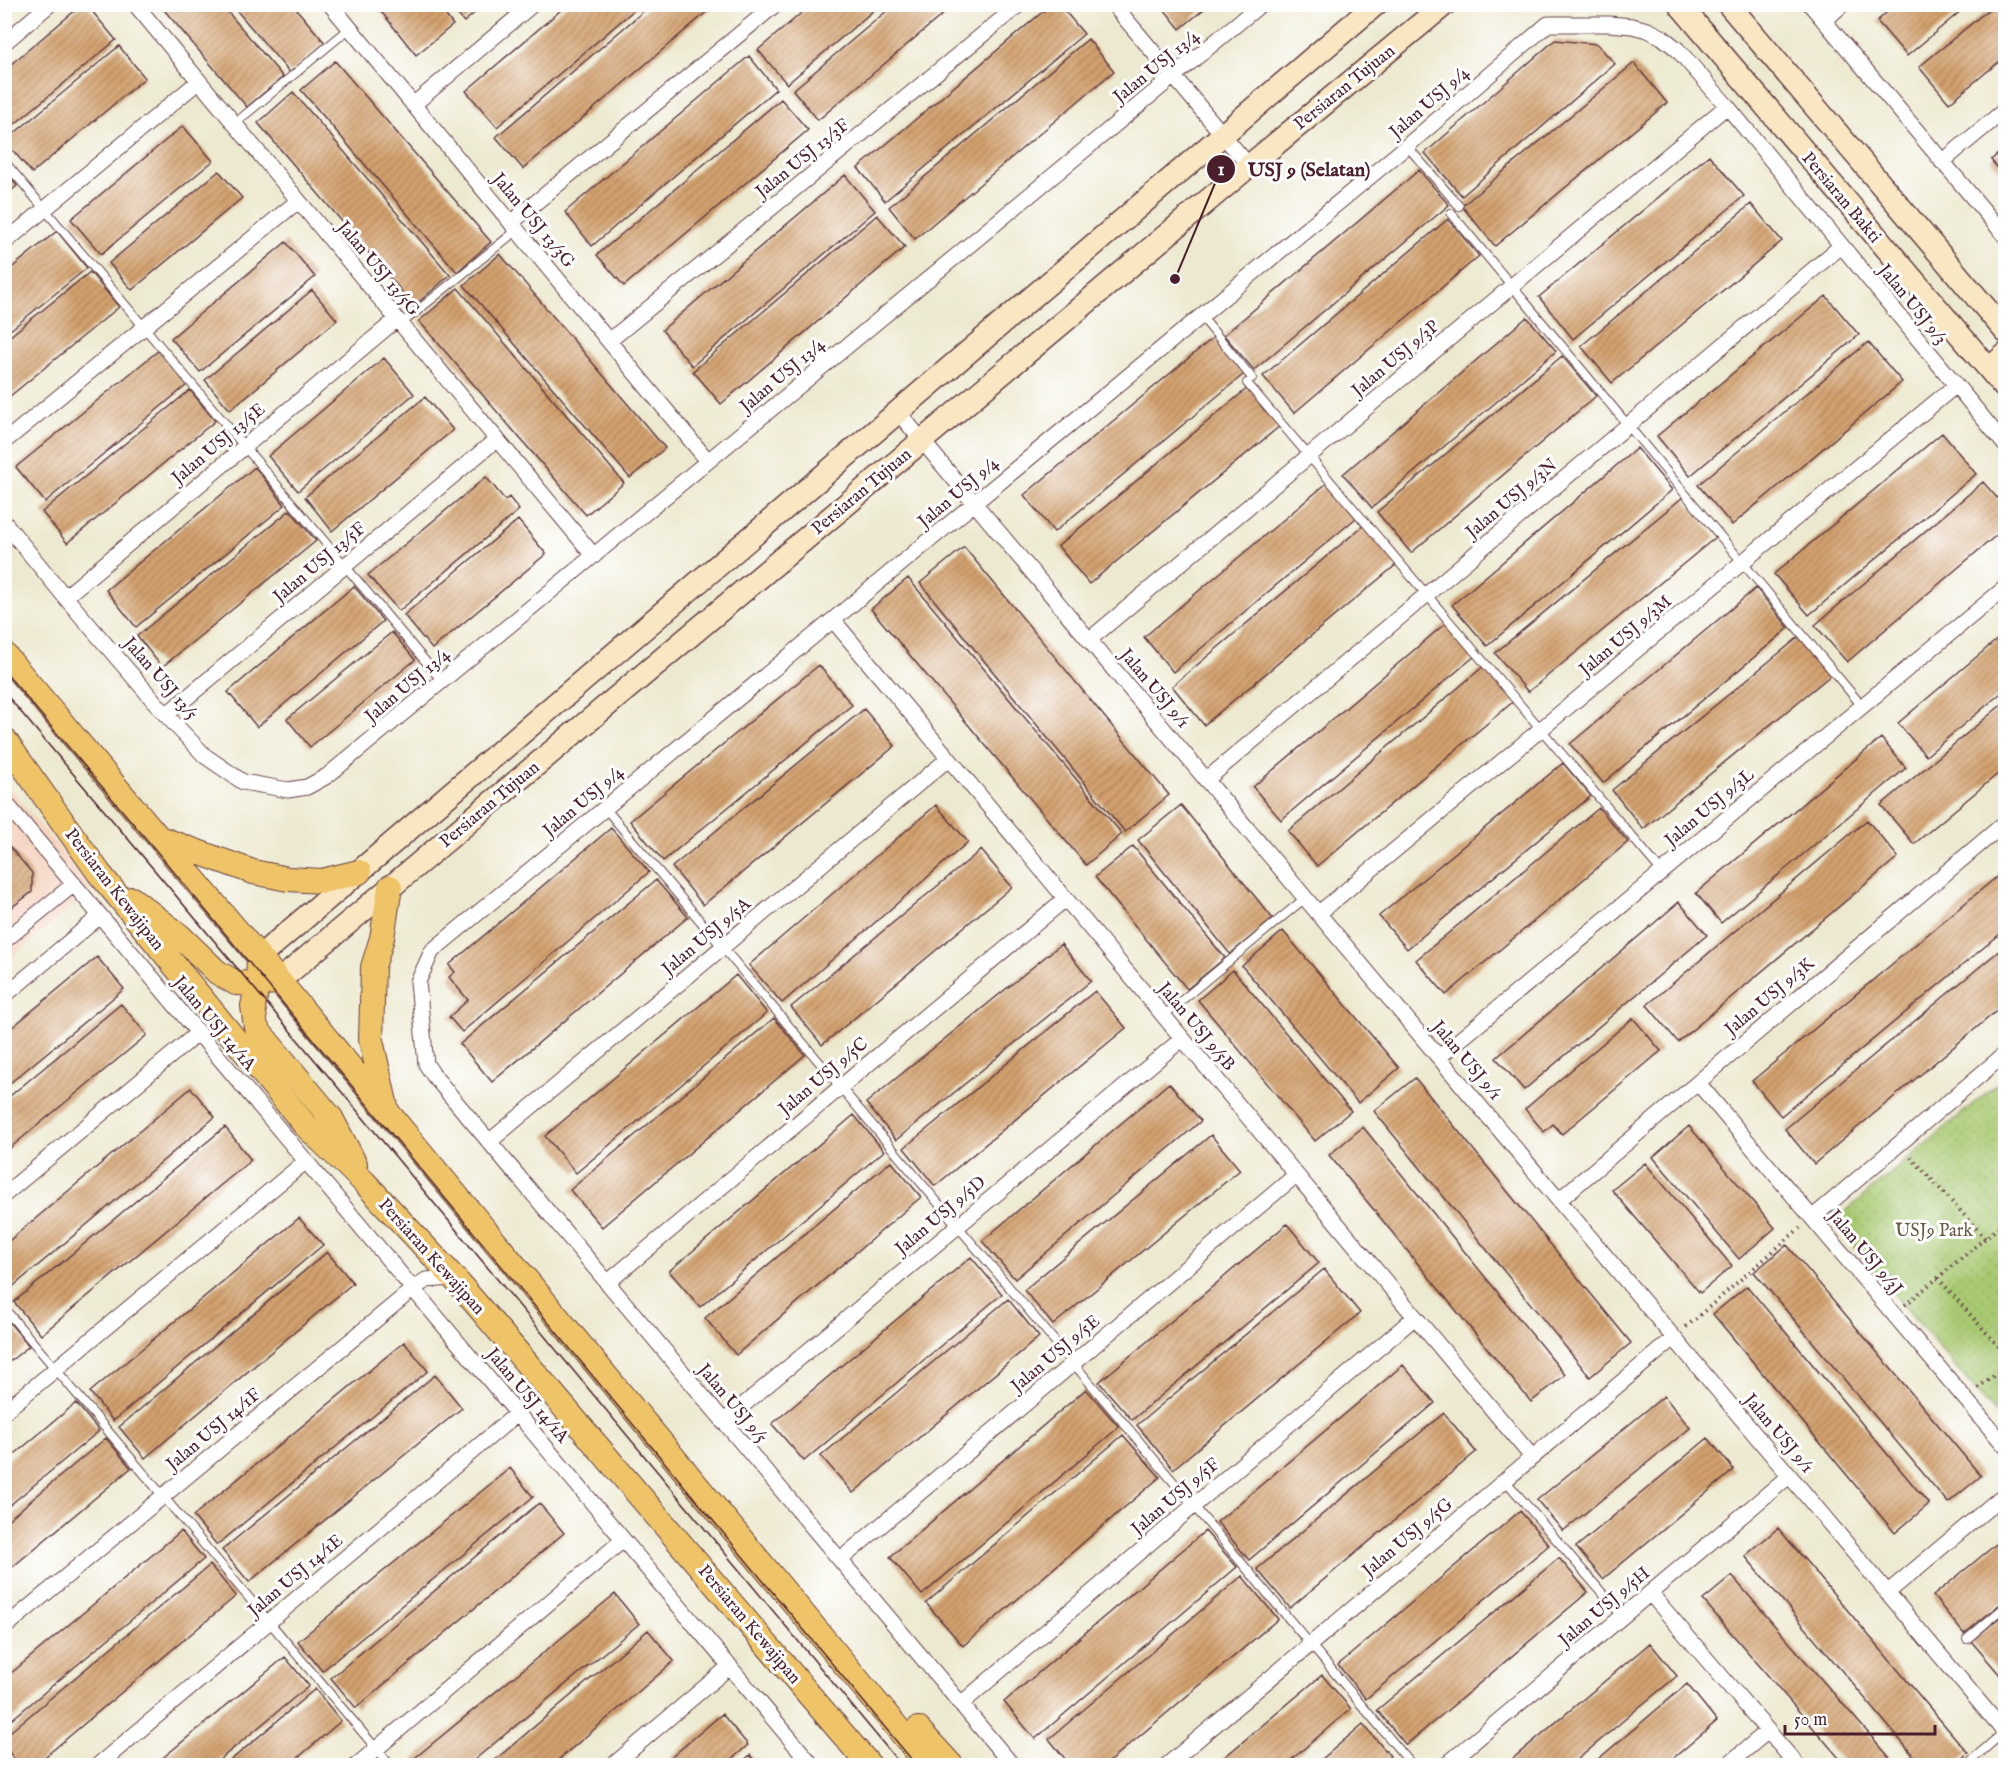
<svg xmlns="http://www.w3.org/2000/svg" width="2010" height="1770" font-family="'IM FELL English',serif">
  <defs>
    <pattern id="park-dots" width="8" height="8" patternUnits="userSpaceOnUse" patternTransform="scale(1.5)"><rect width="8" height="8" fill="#a8c971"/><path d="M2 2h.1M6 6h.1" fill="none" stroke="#92ac62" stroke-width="1.8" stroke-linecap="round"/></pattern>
    <pattern id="building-hatch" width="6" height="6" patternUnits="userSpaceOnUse" patternTransform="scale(1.5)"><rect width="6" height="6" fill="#d3a16e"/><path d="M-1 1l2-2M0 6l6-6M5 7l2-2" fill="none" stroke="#ad835b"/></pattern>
  </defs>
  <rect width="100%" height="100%" fill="#fff"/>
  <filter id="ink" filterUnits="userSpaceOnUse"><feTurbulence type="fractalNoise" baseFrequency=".0167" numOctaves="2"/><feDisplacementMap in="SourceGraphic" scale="12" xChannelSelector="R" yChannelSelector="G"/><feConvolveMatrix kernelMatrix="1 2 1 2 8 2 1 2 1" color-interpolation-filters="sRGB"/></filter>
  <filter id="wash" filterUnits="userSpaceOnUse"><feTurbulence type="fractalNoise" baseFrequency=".008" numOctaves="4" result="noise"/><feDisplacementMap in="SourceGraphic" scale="24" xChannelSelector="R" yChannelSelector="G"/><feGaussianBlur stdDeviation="1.35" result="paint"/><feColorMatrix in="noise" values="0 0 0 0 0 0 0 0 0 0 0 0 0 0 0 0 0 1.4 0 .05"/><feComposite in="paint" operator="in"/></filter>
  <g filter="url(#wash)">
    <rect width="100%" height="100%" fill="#ede9d0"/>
    <path fill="#f4d3c0" d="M4,783L94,889L5,962L4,961Z"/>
    <path fill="url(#park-dots)" stroke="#79744e" stroke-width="1.5" d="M2005,1077V1425L1833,1222Z"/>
    <g id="blocks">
      <path fill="url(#building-hatch)" d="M83,4H86L116,40L4,133V70Z
        M159,4H221L283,77L247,107Z
        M231,4H292L325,43L290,73Z
        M375,4H437L453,25L416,55Z
        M449,4H485L464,22Z
        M568,4H641L497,127L466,91Z
        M652,4H704L709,10L523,169L496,137Z
        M812,4H881L787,84L758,50Z
        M895,4H955L818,120L793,90Z
        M1052,4H1059L1084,34L885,201L858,168Z
        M1160,4H1210L1180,29Z
        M1896,4H1969L1907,56L1877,21Z
        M1994,5H2006V56L1949,103L1919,67Z
        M1088,39L1114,71L915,239L889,207Z
        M1555,40L1597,44L1615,64L1462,196L1425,153Z
        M119,46L145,78L32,173L5,141Z
        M749,56L776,89L592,246L565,212Z
        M335,61L491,242L457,272L301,90Z
        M1634,63L1667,103L1495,246L1462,206Z
        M293,92L450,275L414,306L258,123Z
        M781,99L808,130L624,286L597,255Z
        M183,126L213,161L101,254L71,219Z
        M2006,147V178L1991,160Z
        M1709,155L1744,196L1573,339L1539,297Z
        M5,170L17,186L5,196Z
        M1419,170L1449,205L1254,370L1224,335Z
        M219,171L242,198L132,290L109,263Z
        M845,175L875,211L692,366L662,330Z
        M1751,204L1782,241L1612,383L1581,346Z
        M877,215L905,247L721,404L693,371Z
        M1448,219L1479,256L1294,413L1263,376Z
        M57,231L87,268L4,335V274Z
        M286,242L315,277L200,372L171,338Z
        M500,254L665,448L630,478L464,285Z
        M90,272L119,307L4,401V341Z
        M458,288L624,483L586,515L419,321Z
        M312,290L337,320L230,410L205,380Z
        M1826,296L1859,335L1690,476L1657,436Z
        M1527,317L1556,351L1372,508L1343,474Z
        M1214,337L1244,374L1054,532L1024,495Z
        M1868,342L1902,382L1732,525L1698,485Z
        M159,350L187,385L45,502L16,467Z
        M1562,356L1596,396L1411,553L1377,512Z
        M384,358L414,394L298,491L268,456Z
        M1249,387L1280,426L1089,584L1058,546Z
        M190,390L215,421L67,543L42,512Z
        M425,397L453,430L332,531L305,497Z
        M1942,433L1976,474L1809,615L1774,574Z
        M1637,448L1672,490L1487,646L1452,605Z
        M255,467L285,505L136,627L106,590Z
        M486,477L505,500L509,497L519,510L399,611L368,575Z
        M1983,482L2006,508V527L1847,662L1815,625Z
        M1327,483L1356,518L1173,672L1144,637Z
        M1683,497L1716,537L1528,692L1495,653Z
        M290,510L316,541L162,667L137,636Z
        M518,520L546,554L432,649L404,615Z
        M1364,525L1397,564L1204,725L1172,686Z
        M964,547L1169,795L1125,832L920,583Z
        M908,578L1122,834L1086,865L871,609Z
        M354,586L383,621L257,727L228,692Z
        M1756,588L1789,628L1603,783L1570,744Z
        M1447,622L1476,655L1281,820L1253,787Z
        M392,632L415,660L310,747L287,719Z
        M2006,632V689L1926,756L1898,723Z
        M1800,636L1831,675L1643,829L1612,790Z
        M819,665L852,705L663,861L630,821Z
        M1484,666L1514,701L1317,866L1288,831Z
        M2006,701V767L1914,844L1881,805Z
        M864,709L895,746L703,905L672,867Z
        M1881,738L1906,768L1721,923L1696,893Z
        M1563,763L1591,796L1407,949L1379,916Z
        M936,805L968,842L782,1003L749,965Z
        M1181,805L1273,919L1230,954L1138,840Z
        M1599,808L1628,842L1446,995L1416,960Z
        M1867,820L1898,857L1678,1042L1647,1005Z
        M611,828L649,872L462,1032L449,1017L468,1000L449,977L455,972L449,965Z
        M4,840L32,873V892L4,913Z
        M1133,846L1225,958L1187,989L1095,877Z
        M981,850L1012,887L822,1045L791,1007Z
        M2006,869V929L1781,1116L1752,1081Z
        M656,880L688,917L492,1082L460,1044Z
        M1679,902L1707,935L1524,1090L1496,1058Z
        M1283,931L1399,1068L1358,1103L1242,966Z
        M1061,944L1091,981L896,1140L866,1103Z
        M2006,945V1003L1814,1164L1785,1129Z
        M97,957L124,989L4,1088V1034Z
        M1233,970L1351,1111L1315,1141L1198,1000Z
        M736,975L767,1013L576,1173L545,1136Z
        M1095,991L1126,1028L935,1186L904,1148Z
        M121,1004L147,1035L4,1153V1101Z
        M774,1018L805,1055L602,1227L570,1190Z
        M1633,1018L1661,1051L1562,1134L1553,1124L1544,1132L1525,1109Z
        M1415,1078L1631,1343L1590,1377L1374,1111Z
        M1169,1083L1201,1121L1015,1279L982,1241Z
        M191,1088L215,1117L4,1294V1245Z
        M854,1115L884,1151L700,1307L669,1271Z
        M1689,1126L1775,1228L1739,1259L1653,1157Z
        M225,1127L251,1160L41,1335L14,1302Z
        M1363,1127L1565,1375L1531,1402L1329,1155Z
        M1211,1135L1240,1170L1053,1325L1024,1290Z
        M891,1161L921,1197L736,1355L705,1318Z
        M1645,1163L1732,1266L1700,1293L1612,1190Z
        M299,1218L323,1245L113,1421L90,1392Z
        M1287,1224L1319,1263L1132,1420L1099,1382Z
        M1787,1245L1981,1476L1948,1503L1754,1272Z
        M327,1252L353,1283L145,1458L119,1427Z
        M971,1257L1002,1294L804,1461L772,1424Z
        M1324,1269L1360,1313L1173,1469L1137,1425Z
        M1747,1286L1929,1504L1895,1533L1713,1314Z
        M1008,1299L1039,1337L853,1493L821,1456Z
        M4,1316L29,1346L4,1366Z
        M404,1342L428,1371L217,1545L193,1516Z
        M1403,1365L1435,1403L1249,1560L1217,1522Z
        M435,1375L462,1408L249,1582L222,1550Z
        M1086,1389L1119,1427L922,1595L890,1557Z
        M1664,1396L1690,1428L1563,1531L1537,1500Z
        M76,1403L99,1431L4,1510V1463Z
        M1444,1413L1476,1452L1290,1608L1257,1569Z
        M1123,1435L1160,1477L963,1646L926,1603Z
        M106,1438L131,1468L4,1574V1523Z
        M1708,1438L1734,1470L1603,1579L1576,1547Z
        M510,1468L533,1497L322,1671L298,1641Z
        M539,1503L564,1533L356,1708L331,1678Z
        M1520,1511L1549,1545L1366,1699L1338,1665Z
        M1778,1528L1968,1753L1953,1766H1922L1745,1556Z
        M181,1531L204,1559L4,1726V1679Z
        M1205,1531L1237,1567L1035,1739L1004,1702Z
        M2006,1536V1599L1964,1634L1933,1596Z
        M1559,1558L1588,1592L1406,1745L1377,1710Z
        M210,1565L236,1596L34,1766H20L4,1746V1737Z
        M1242,1576L1278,1619L1104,1766H1071L1049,1739Z
        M1732,1576L1788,1641L1897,1766H1846L1733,1635L1703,1600Z
        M615,1594L639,1624L497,1741L467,1766H405Z
        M2006,1613V1682L1971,1641Z
        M648,1630L674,1661L644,1687L551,1766H488Z
        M1650,1643L1677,1676L1638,1708L1570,1766H1504Z
        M285,1657L309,1686L295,1697L212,1766H153Z
        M1322,1675L1351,1709L1335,1722L1284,1766H1214Z
        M1687,1684L1717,1721L1664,1766H1590Z
        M315,1689L341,1721L300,1756L289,1766H224Z
        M722,1714L748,1745L724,1766H661Z
        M1363,1724L1390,1756L1379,1766H1314Z
        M750,1755L759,1766H738Z"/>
    </g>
  </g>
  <g filter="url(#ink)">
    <use href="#blocks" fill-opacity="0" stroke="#623d44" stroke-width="1.5"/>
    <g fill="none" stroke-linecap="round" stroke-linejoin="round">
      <defs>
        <path id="lane" d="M234,124L350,28
          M1407,146L1459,206
          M4,161L442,681
          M1451,213L1862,706
          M1201,316L1252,378
          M401,324L517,230
          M1247,383L1662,872
          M605,808L1413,1766
          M1163,1016L1305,898
          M4,1308L391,1766
          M1505,1480L1622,1616
          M1967,1639L2006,1606
          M1965,1766L2004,1732"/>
        <path id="street" d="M135,4L594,556
          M330,4L708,461
          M1113,4L1249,166
          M1810,4L2006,237
          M1824,21L1843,4
          M4,43L50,4
          M413,105L533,4
          M1942,162L2006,109
          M511,223L776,4
          M4,243L199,81
          M609,341L1020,4
          M898,412L2006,1734
          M4,442L298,201
          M4,522L65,597L166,715L205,756L243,782L288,790L307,787L327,776L1261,4
          M65,597L397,319
          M833,620L1532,1457
          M1089,640L1727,106
          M166,715L497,439
          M1206,780L1840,247
          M4,801L813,1766
          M1319,913L1955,386
          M4,941L74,884
          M4,996L100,916
          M1439,1057L2006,587
          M1698,1083L2006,1447
          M489,1142L948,759
          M4,1195L198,1033
          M1559,1200L2006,822
          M1812,1218L2006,1053
          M607,1283L1065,899
          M4,1412L306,1161
          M723,1422L1182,1039
          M840,1560L1296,1175
          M1650,1593L1798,1766
          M1887,1593L2006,1493
          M4,1628L413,1289L426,1280L454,1278
          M961,1704L1415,1317
          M97,1766L518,1413
          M356,1766L623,1540
          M612,1766L730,1666
          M1013,1766L434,1076L426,1064L418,982L432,951L1407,146L1548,24H1609L1632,26L1648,30L1662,37L1677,49L1727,106L2006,446
          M1166,1766L1674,1338
          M1445,1766L1789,1476
          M1726,1766L1768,1731"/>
        <path id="secondary" d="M1679,4L2006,389
          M1728,4L2006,332
          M1989,369L2006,354
          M259,957L1376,4
          M279,981L1249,166L1445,4"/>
        <path id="primary" d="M4,654L259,957L929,1766
          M4,739L99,873L305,1125L364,1182L454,1278L870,1766
          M162,839L253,872L288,879L322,881L359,872
          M132,899L180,936L217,972L236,983L258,984L273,982
          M259,957L258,984L253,1006L256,1028L331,1118L355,1164
          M386,1107L371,1040L372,1003L373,967L382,938L390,887
          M918,1729L952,1766"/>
      </defs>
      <use href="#lane" stroke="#623d44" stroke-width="10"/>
      <use href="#street" stroke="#623d44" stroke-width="17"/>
      <use href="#secondary" stroke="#623d44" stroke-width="25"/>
      <use href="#primary" stroke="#623d44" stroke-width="26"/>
      <path stroke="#623d44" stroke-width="4" stroke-dasharray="1.5 4.5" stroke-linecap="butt" d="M1911,1157L1985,1238
        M1938,1278L2006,1355
        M1905,1305L2006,1221
        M1686,1327L1800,1228
        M1978,1388L2006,1366"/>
      <use href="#lane" stroke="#fff" stroke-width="8"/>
      <use href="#street" stroke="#fff" stroke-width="15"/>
      <use href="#secondary" stroke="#f9e7c3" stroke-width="22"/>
      <use href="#primary" stroke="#efc469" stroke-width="24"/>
      <path stroke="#4a1f2b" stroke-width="1.5" d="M4,671L158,853L917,1766
        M4,692L335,1084L902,1766"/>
    </g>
  </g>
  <g text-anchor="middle" stroke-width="6" stroke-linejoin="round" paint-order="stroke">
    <g font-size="18" fill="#4a1f2b" stroke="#fff">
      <text transform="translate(1156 66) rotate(-39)" y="6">Jalan USJ 13/4</text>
      <text transform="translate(1344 87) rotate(-39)" y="6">Persiaran Tujuan</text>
      <text transform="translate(1429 102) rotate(-41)" y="6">Jalan USJ 9/4</text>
      <text transform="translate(802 158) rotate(-39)" y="6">Jalan USJ 13/3F</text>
      <text transform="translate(1842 197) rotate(50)" y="6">Persiaran Bakti</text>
      <text transform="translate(534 220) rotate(50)" y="6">Jalan USJ 13/3G</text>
      <text transform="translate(379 268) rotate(50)" y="6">Jalan USJ 13/5G</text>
      <text transform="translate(1913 304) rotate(51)" y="6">Jalan USJ 9/3</text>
      <text transform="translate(1395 358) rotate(-40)" y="6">Jalan USJ 9/3P</text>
      <text transform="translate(782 375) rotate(-40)" y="6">Jalan USJ 13/4</text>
      <text transform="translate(218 443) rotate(-40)" y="6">Jalan USJ 13/5E</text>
      <text transform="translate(861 491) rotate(-40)" y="6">Persiaran Tujuan</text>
      <text transform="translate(958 492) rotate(-40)" y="6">Jalan USJ 9/4</text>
      <text transform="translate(1511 498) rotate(-40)" y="6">Jalan USJ 9/3N</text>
      <text transform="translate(319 562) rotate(-40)" y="6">Jalan USJ 13/5F</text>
      <text transform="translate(1625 635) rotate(-40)" y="6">Jalan USJ 9/3M</text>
      <text transform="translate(161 678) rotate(49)" y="6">Jalan USJ 13/5</text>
      <text transform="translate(407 685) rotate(-40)" y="6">Jalan USJ 13/4</text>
      <text transform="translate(1155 688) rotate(50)" y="6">Jalan USJ 9/1</text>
      <text transform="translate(583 801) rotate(-40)" y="6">Jalan USJ 9/4</text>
      <text transform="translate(489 804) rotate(-40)" y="6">Persiaran Tujuan</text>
      <text transform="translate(1709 807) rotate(-40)" y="6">Jalan USJ 9/3L</text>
      <text transform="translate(115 889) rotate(52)" y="6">Persiaran Kewajipan</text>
      <text transform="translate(706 936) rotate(-40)" y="6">Jalan USJ 9/5A</text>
      <text transform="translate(1769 996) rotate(-40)" y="6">Jalan USJ 9/3K</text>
      <text transform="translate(215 1023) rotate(50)" y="6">Jalan USJ 14/1A</text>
      <text transform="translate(1197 1026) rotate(50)" y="6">Jalan USJ 9/5B</text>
      <text transform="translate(1467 1060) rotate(50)" y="6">Jalan USJ 9/1</text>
      <text transform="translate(823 1076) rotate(-40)" y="6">Jalan USJ 9/5C</text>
      <text transform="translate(940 1215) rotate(-40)" y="6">Jalan USJ 9/5D</text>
      <text transform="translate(1866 1252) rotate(50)" y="6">Jalan USJ 9/3J</text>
      <text transform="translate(432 1256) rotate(48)" y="6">Persiaran Kewajipan</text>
      <text transform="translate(1055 1353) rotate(-40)" y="6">Jalan USJ 9/5E</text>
      <text transform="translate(528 1395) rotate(50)" y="6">Jalan USJ 14/1A</text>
      <text transform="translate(733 1403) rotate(50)" y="6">Jalan USJ 9/5</text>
      <text transform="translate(213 1429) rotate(-40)" y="6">Jalan USJ 14/1F</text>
      <text transform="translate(1779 1433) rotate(50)" y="6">Jalan USJ 9/1</text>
      <text transform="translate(1175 1496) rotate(-40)" y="6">Jalan USJ 9/5F</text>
      <text transform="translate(1407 1537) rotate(-40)" y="6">Jalan USJ 9/5G</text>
      <text transform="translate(295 1575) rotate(-40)" y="6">Jalan USJ 14/1E</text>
      <text transform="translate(1604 1606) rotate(-40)" y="6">Jalan USJ 9/5H</text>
      <text transform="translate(750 1624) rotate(50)" y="6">Persiaran Kewajipan</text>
    </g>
    <g font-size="18" fill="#6b5a44" stroke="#fff">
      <text x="1934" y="1236">USJ9 Park</text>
    </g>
  </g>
  <path fill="none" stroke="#4a1f2b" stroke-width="2" d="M1175 279L1221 169"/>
  <g fill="#4a1f2b" stroke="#fff" stroke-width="2">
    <circle cx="1175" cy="279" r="6"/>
    <circle cx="1221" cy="169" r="15"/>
  </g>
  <g font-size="18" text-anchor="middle" font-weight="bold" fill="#fff">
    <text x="1221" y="175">1</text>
  </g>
  <g font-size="20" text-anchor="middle" font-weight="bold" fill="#4a1f2b" stroke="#fff" stroke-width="6" stroke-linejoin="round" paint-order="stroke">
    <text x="1309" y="176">USJ 9 (Selatan)</text>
  </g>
  <rect width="2010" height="1770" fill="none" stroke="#fff" stroke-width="24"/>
  <path d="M1785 1725v9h150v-9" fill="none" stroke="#4a1f2b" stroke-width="3"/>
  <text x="1794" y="1725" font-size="18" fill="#4a1f2b" stroke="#ffffff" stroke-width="4.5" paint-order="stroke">50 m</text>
</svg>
